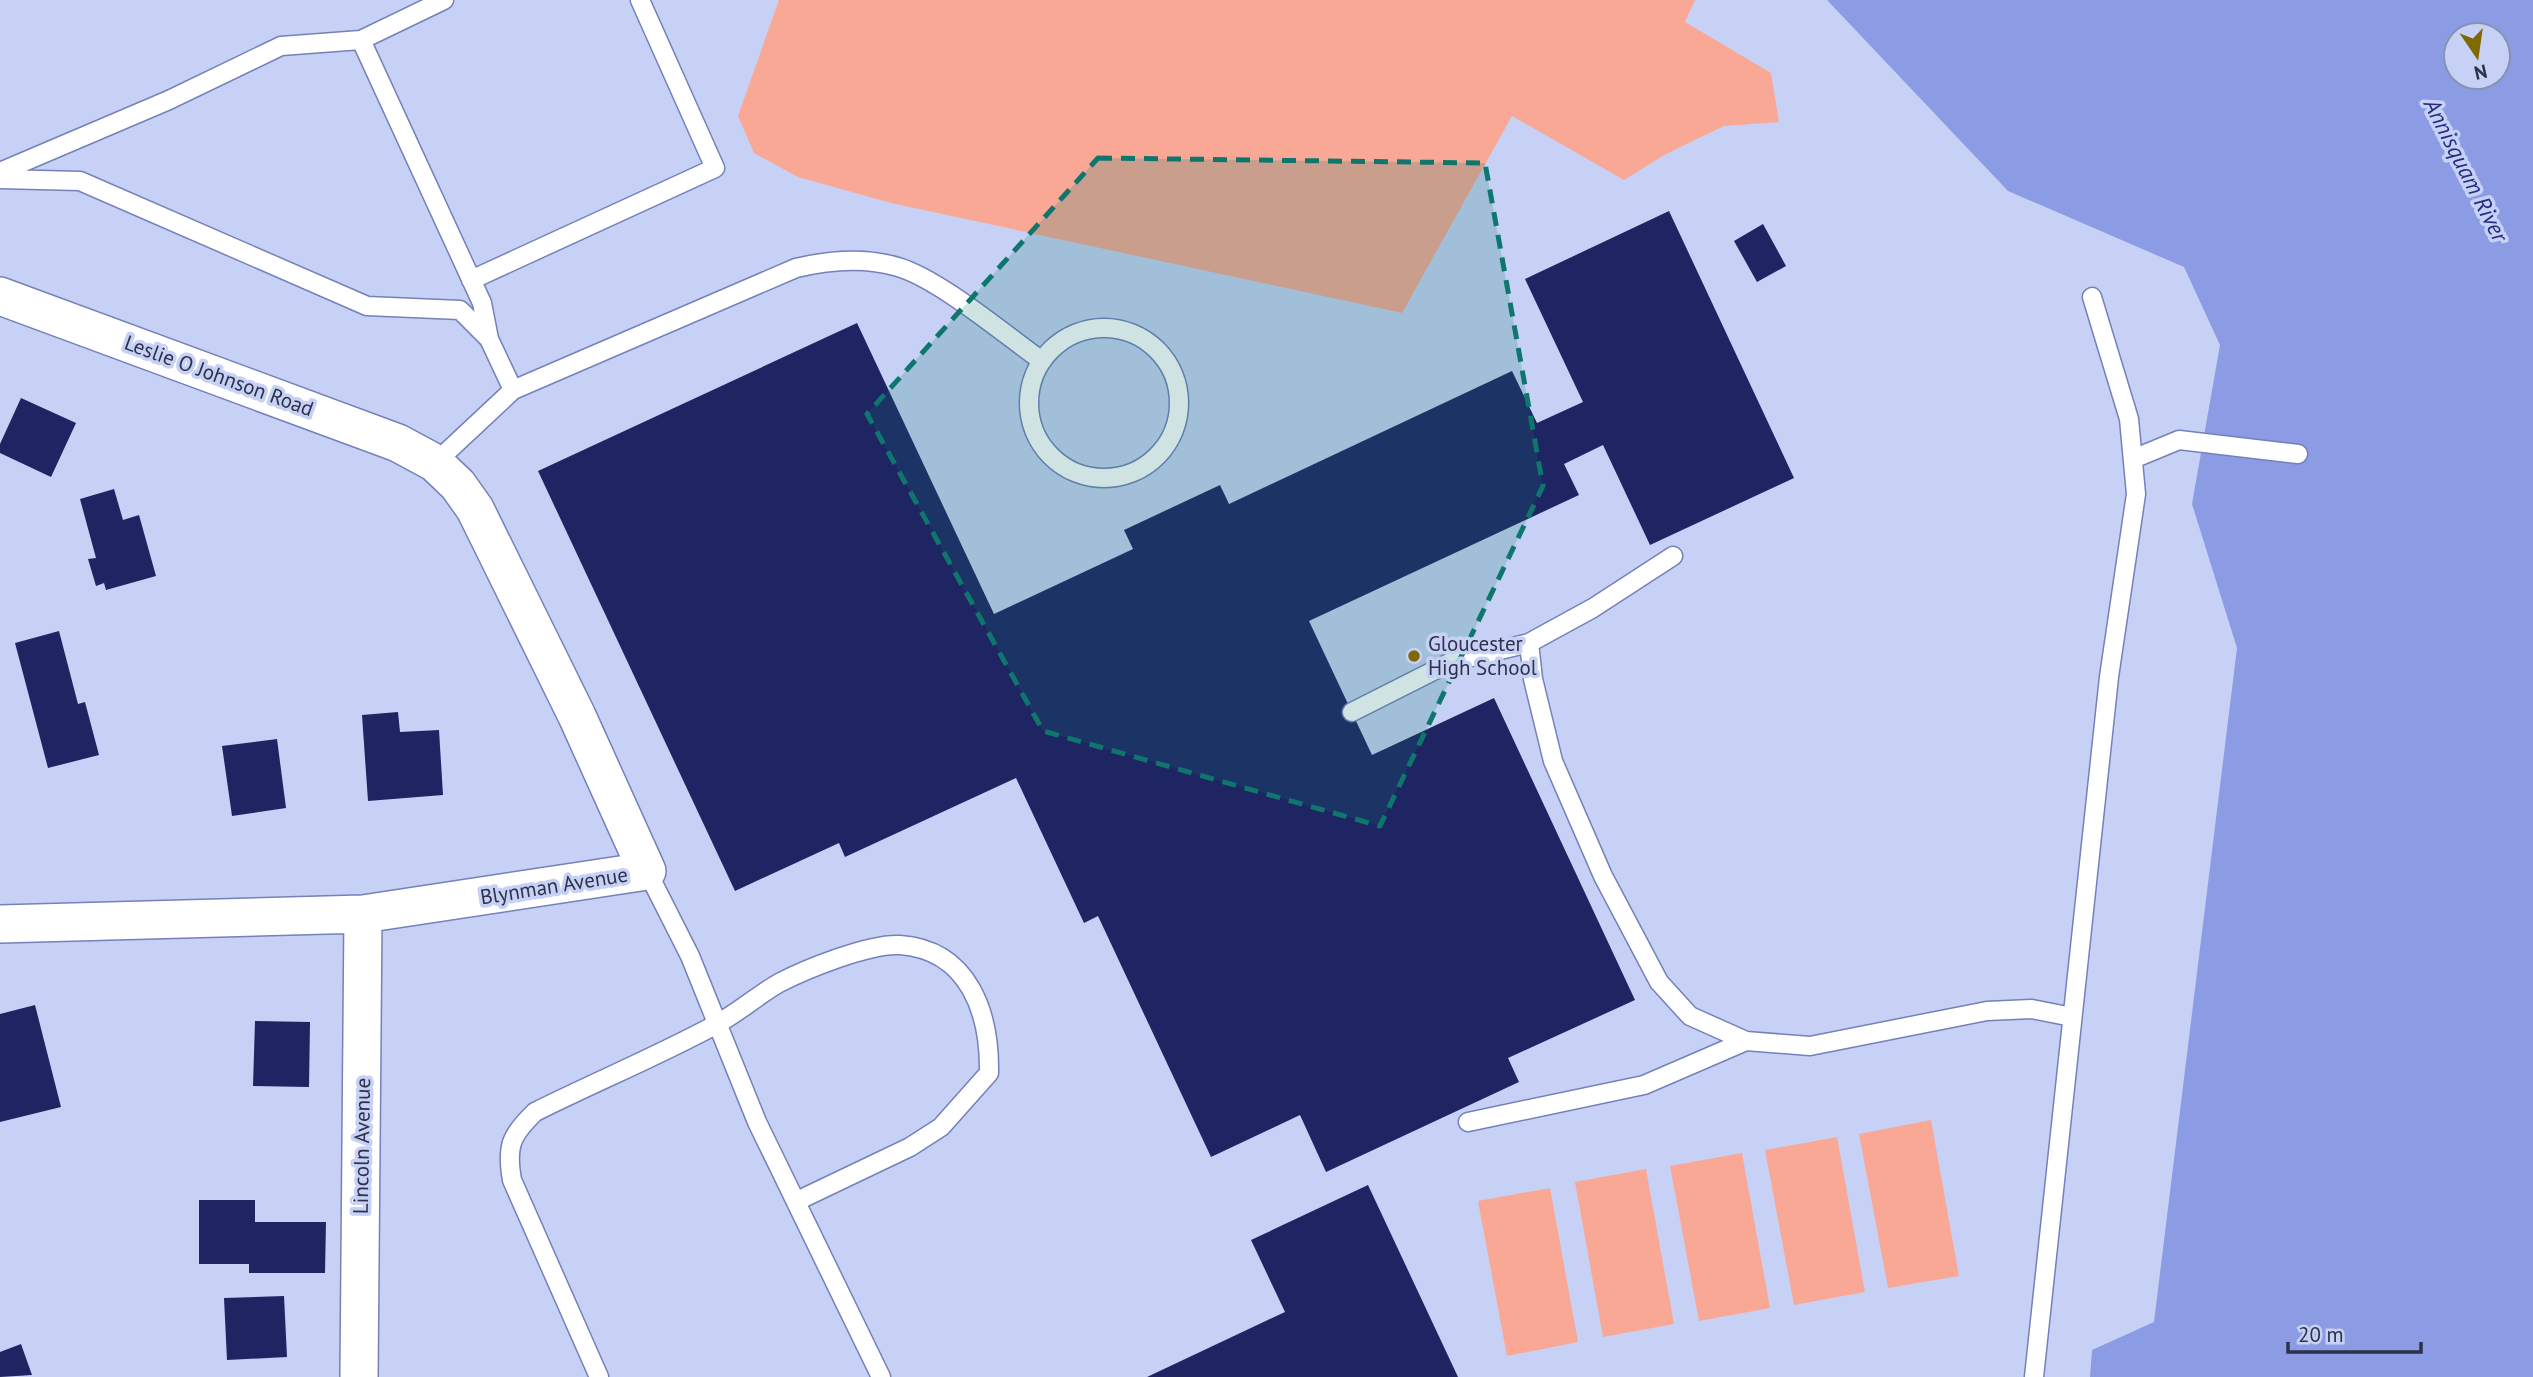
<svg xmlns="http://www.w3.org/2000/svg" width="2533" height="1377" font-family="'PT Sans',sans-serif">
  <rect width="100%" height="100%" fill="#c7d1f6"/>
  <path fill="#f9a895" d="M779,0H1695L1685,22L1771,73L1779,122L1724,126L1666,154L1624,180L1512,116L1402,313L891,203L798,177L754,153L738,116Z
    M1931,1120L1959,1276L1888,1288L1859,1134Z
    M1837,1137L1865,1292L1794,1305L1765,1150Z
    M1742,1153L1770,1308L1699,1321L1670,1166Z
    M1646,1169L1674,1324L1603,1337L1575,1182Z
    M1550,1188L1578,1342L1507,1356L1478,1201Z"/>
  <path fill="#8b9be4" fill-rule="evenodd" d="M1827,0H2533V1377H2090L2092,1350L2154,1322L2237,648L2192,504L2220,345L2184,267L2008,191ZM2456,35H2498V77H2456Z"/>
  <path fill="#1f2463" d="M1669,211L1794,478L1650,545L1603,445L1564,464L1579,495L1309,621L1372,755L1494,698L1635,1000L1508,1058L1519,1082L1326,1172L1300,1115L1211,1157L1098,916L1084,923L1016,778L845,857L839,843L735,891L538,471L857,323L994,614L1133,549L1124,530L1220,485L1229,504L1512,371L1537,423L1583,402L1525,279Z
    M1763,224L1786,266L1757,282L1734,241Z
    M21,398L76,423L51,477L0,453V444Z
    M114,489L123,520L139,515L156,576L106,590L104,583L96,586L88,559L96,558L80,499Z
    M59,631L78,704L85,702L99,755L48,768L15,643Z
    M398,712L400,732L439,730L443,795L368,801L362,715Z
    M277,739L286,808L232,816L222,746Z
    M35,1005L61,1107L0,1122V1014Z
    M255,1021L310,1022L309,1087L253,1086Z
    M1368,1185L1458,1377H1147L1285,1312L1251,1240Z
    M199,1200H255V1222H326L325,1273H249V1264H199Z
    M284,1296L287,1357L227,1360L224,1298Z
    M21,1344L32,1375L0,1377V1352Z"/>
  <g fill="none" stroke-linecap="round" stroke-linejoin="round">
    <defs>
      <path id="service" d="M361,40L482,303L489,339L513,390
        M0,172L169,100L281,46L361,40L444,0
        M0,179L80,181L367,306L460,310L489,339
        M471,280L715,168L640,0
        M1029 403a75 75 0 1 1 150 0a75 75 0 1 1-150 0Z
        M2133,459L2179,440L2298,454
        M435,463L513,390L796,268C829,260 865,257 898,267C939,279 1004,334 1042,361
        M1529,643L1533,679L1553,761L1603,876L1659,982L1690,1016L1746,1041L1810,1046L1987,1011L2032,1009L2072,1017
        M1352,712L1451,662L1529,643L1593,608L1673,556
        M647,871L690,956L757,1122L881,1377
        M1468,1122L1644,1085L1746,1041
        M599,1377L512,1180C506,1146 511,1135 535,1112C595,1082 658,1056 717,1024C739,1012 758,995 779,983C806,969 870,943 900,945C969,950 990,1013 989,1073L941,1127L910,1147L797,1201
        M2034,1377L2109,677L2136,494L2129,419L2092,297"/>
      <path id="minor" d="M0,296L398,443L435,463L458,485L475,509L577,716L647,871L363,914L0,924
        M359,1377L363,914"/>
    </defs>
    <use href="#service" stroke="#7481ba" stroke-width="21"/>
    <use href="#minor" stroke="#7481ba" stroke-width="40"/>
    <use href="#service" stroke="#fff" stroke-width="18"/>
    <use href="#minor" stroke="#fff" stroke-width="37"/>
  </g>
  <path fill="#0f766e" fill-opacity="0.2" stroke="#0f766e" stroke-width="5" stroke-dasharray="14 9" stroke-linejoin="round" d="M1098,158L1485,163L1543,486L1380,826L1043,731L867,414Z"/>
  <circle fill="#806901" stroke="#c7d1f6" stroke-width="2.5" cx="1414" cy="656" r="7"/>
  <g text-anchor="middle" stroke-width="7" stroke-linejoin="round" paint-order="stroke">
    <g font-size="21" fill="#2d324a" stroke="#c7d1f6">
      <text transform="translate(219 376) rotate(20)" y="7">Leslie O Johnson Road</text>
      <text transform="translate(554 886) rotate(-9)" y="7">Blynman Avenue</text>
      <text transform="translate(362 1146) rotate(-89)" y="7">Lincoln Avenue</text>
    </g>
    <g font-size="21" fill="#2d324a" stroke="#c7d1f6" text-anchor="start">
      <text x="1428" y="651">Gloucester<tspan x="1428" dy="24">High School</tspan></text>
    </g>
    <g font-size="23" font-style="italic" fill="#272c80" stroke="#c7d1f6">
      <text transform="translate(2466 170) rotate(63)" y="8">Annisquam River</text>
    </g>
  </g>
  <g transform="translate(2477 56) rotate(167)"><circle r="33" fill="#c7d1f6" stroke="#8991b1" stroke-width="2"/>
  <path d="M0-5L12 26L0 18L-12 26Z" fill="#806901"/>
  <text y="-10" font-size="19" font-weight="bold" text-anchor="middle" fill="#2d324a">N</text>
  </g>
  <path d="M2288 1342v10h133v-10" fill="none" stroke="#2d324a" stroke-width="3.5"/>
  <text x="2298" y="1342" font-size="21" fill="#2d324a" stroke="#c7d1f6" stroke-width="5" paint-order="stroke">20 m</text>
</svg>
